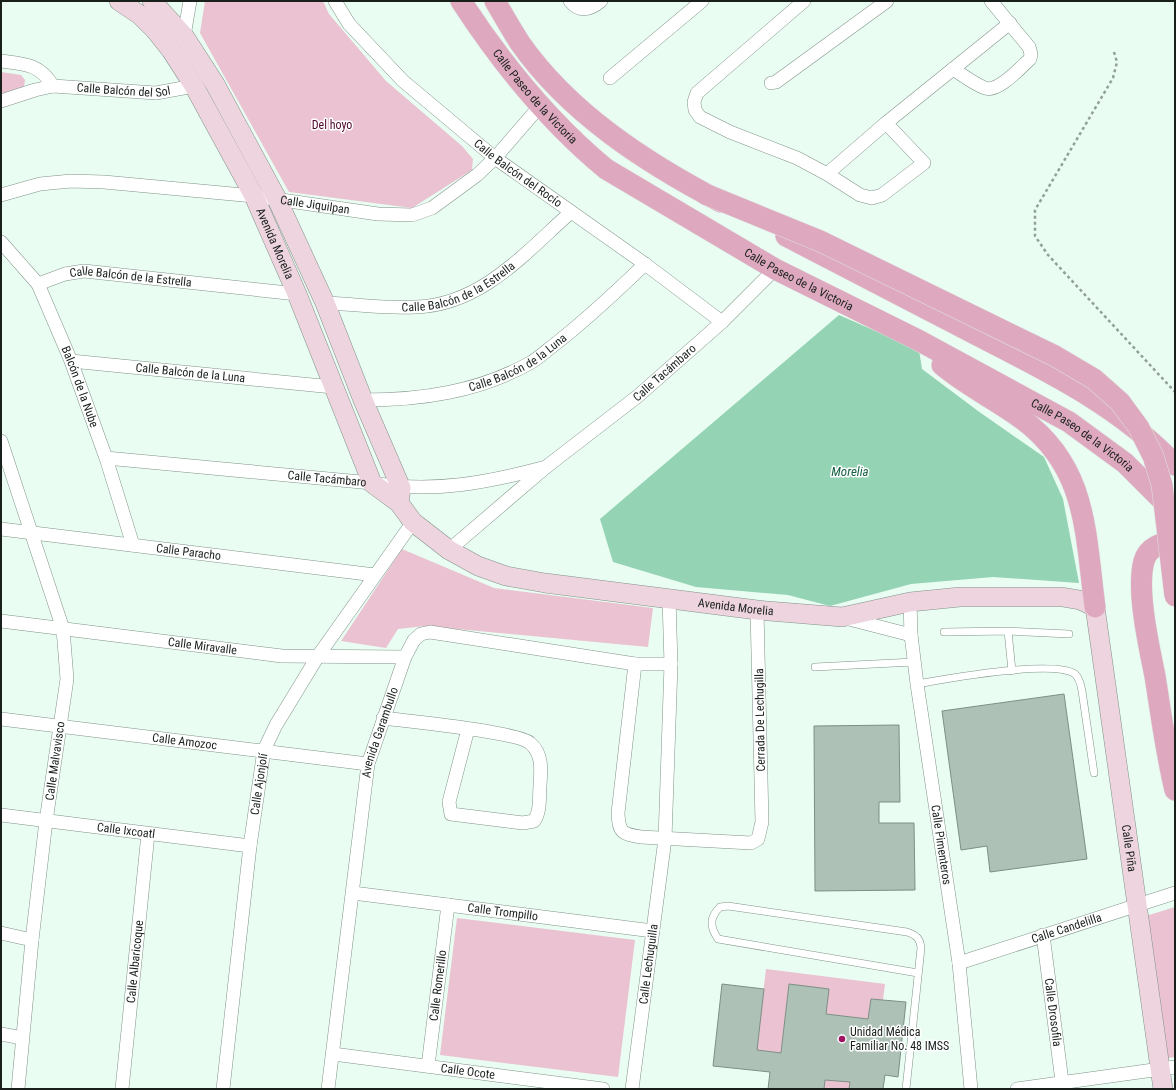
<svg xmlns="http://www.w3.org/2000/svg" width="1176" height="1090" font-family="'Roboto Condensed',sans-serif">
  <rect width="100%" height="100%" fill="#e9fdf2"/>
  <path fill="#eac2d1" d="M205,1H323L329,14L386,81L462,146L473,159L472,170L412,208L289,192L200,33Z
    M1,72L21,75L25,80L24,87L1,94Z
    M402,549L494,588L653,608L648,647L425,626L398,629L386,648L341,641Z
    M1175,907V1057L1161,1059L1146,916Z
    M457,918L635,940L618,1077L440,1055Z
    M766,969L885,984L883,1000L871,999L867,1028V1019L826,1014L828,989L789,984L781,1053L766,1051L755,1062Z
    M825,1080L850,1082L849,1089H824Z"/>
  <path fill="#94d3b3" d="M839,315L919,350L922,369L978,411L1044,457L1063,499L1079,583L993,577L911,584L830,606L788,595L696,587L613,562L600,519Z"/>
  <path fill="#aec1b7" stroke="#7d8f85" d="M1064,694L1087,859L990,872L987,846L961,850L942,711Z
    M899,725L900,802H879V823H914L915,890L815,891L814,726Z
    M722,984L764,989L757,1050L781,1053L789,984L829,989L826,1014L868,1019L871,999L906,1002L898,1077L885,1075L883,1089H849L850,1082L825,1080L824,1089H768L770,1072L713,1066Z"/>
  <g fill="none" stroke-linecap="round" stroke-linejoin="round">
    <defs>
      <path id="lane" d="M1008,631L1012,671
        M944,632L1008,631L1069,634
        M815,667L914,662
        M917,684C945,679 1053,659 1075,674C1079,678 1081,685 1082,691L1094,773
        M906,1089L921,948C920,938 916,935 907,932L728,906L720,907C709,918 710,927 718,939L918,973"/>
      <g id="street">
        <path id="s1" d="M335,1L349,24L403,81L495,158L645,264L722,322"/>
        <path d="M570,1C580,13 591,9 601,1"/>
        <path d="M804,1L697,93L694,102L695,110L700,117L730,132L797,158L827,174L860,195L872,198L882,195L924,163L886,123L827,174"/>
        <path d="M184,36L190,1"/>
        <path d="M1,61C25,64 40,64 53,86"/>
        <path d="M953,69C963,75 974,84 985,88C998,93 1021,67 1030,59L1031,54L1029,47L991,1"/>
        <path d="M610,78L702,1"/>
        <path d="M771,83L776,82L887,1"/>
        <path id="s2" d="M1,101L35,90L53,86L156,93L194,86"/>
        <path d="M886,123L1010,23"/>
        <path id="s3" d="M1,195L40,184L71,181L104,182L254,196L378,214L412,215L432,208L477,175L495,158L540,106"/>
        <path id="s4" d="M1,242L38,284L71,361L106,458L133,545"/>
        <path id="s5" d="M38,284L65,274L84,271L297,294"/>
        <path id="s6" d="M325,303C355,304 386,309 416,307C481,305 525,253 571,212"/>
        <path id="s7" d="M71,361L333,387"/>
        <path id="s8" d="M363,400C421,400 478,392 530,363C539,358 546,351 554,345C586,320 616,292 645,264"/>
        <path d="M1,441L63,629L67,679L46,821L32,940L18,1089"/>
        <path id="s9" d="M106,458L372,483C434,493 486,483 546,467"/>
        <path id="s10" d="M1,529L375,575"/>
        <path id="s11" d="M449,550L546,467L638,396L722,322L775,269"/>
        <path id="s12" d="M910,602L911,635L917,684L959,963L971,1089"/>
        <path d="M845,618L911,635"/>
        <path id="s13" d="M1,621L282,656L405,657"/>
        <path d="M635,664L618,813C619,833 622,834 641,837L751,843L758,839L762,822L757,610"/>
        <path d="M383,718C407,721 518,732 530,743C543,754 541,770 540,785C539,797 541,811 534,821L523,823L451,814L449,802L468,729"/>
        <path id="s14" d="M1,719L368,764"/>
        <path id="s15" d="M1,815L250,846"/>
        <path id="s16" d="M353,893L653,931"/>
        <path d="M1,933L32,940"/>
        <path id="s17" d="M1043,935L1063,1089"/>
        <path id="s18" d="M959,963L1175,893"/>
        <path d="M1,1034L22,1038"/>
        <path id="s19" d="M333,1054L603,1089"/>
        <path id="s20" d="M428,1066L448,905"/>
        <path id="s21" d="M122,1089L148,834"/>
        <path id="s22" d="M223,1089L250,846L264,750L276,725L318,656L413,522"/>
        <path id="s23" d="M328,1089L368,764L405,657L414,640L421,634L430,632L635,664H671"/>
        <path id="s24" d="M632,1089L665,839L671,664L669,599"/>
        <path d="M1017,1089L1175,1067"/>
      </g>
      <g id="secondary">
        <path id="s25" d="M119,1L140,15L155,30L171,50L194,86L254,196L297,294L372,483L399,503L413,522L449,550L478,566L506,576L545,583L757,610L842,617L910,602L960,597H1062L1080,600L1095,607L1163,1089"/>
        <path d="M152,1L184,36L215,84L277,199L325,303L363,400L401,488L399,503"/>
      </g>
      <g id="primary">
        <path id="s26" d="M461,1C502,64 548,121 606,169L775,269L918,340L1069,422L1125,463L1172,510"/>
        <path d="M495,1C503,15 511,29 520,43C569,113 646,163 721,202"/>
        <path d="M786,236C848,268 910,300 971,332C1043,369 1119,405 1175,465"/>
        <path d="M942,365C967,386 996,400 1022,419C1088,468 1085,533 1095,607"/>
        <path d="M1175,542C1162,542 1148,547 1144,561C1136,590 1149,646 1155,676C1161,714 1166,753 1175,790"/>
      </g>
    </defs>
    <use href="#lane" stroke="#819389" stroke-width="8"/>
    <use href="#street" stroke="#819389" stroke-width="14"/>
    <use href="#secondary" stroke="#819389" stroke-width="20"/>
    <use href="#primary" stroke="#dfe0df" stroke-width="22"/>
    <path stroke="#92a098" stroke-width="2.5" stroke-dasharray="3 3" stroke-linecap="butt" d="M1114,52L1117,62L1113,78L1035,210V236L1048,255L1175,392"/>
    <use href="#lane" stroke="#fff" stroke-width="7"/>
    <use href="#street" stroke="#fff" stroke-width="13"/>
    <use href="#secondary" stroke="#eed4df" stroke-width="19"/>
    <use href="#primary" stroke="#dea9bf" stroke-width="21"/>
    <defs>
      <path id="primary-bridge" d="M705,194L820,241L1055,356L1094,379L1120,402L1139,428L1153,456L1162,485L1175,596"/>
    </defs>
    <use href="#primary-bridge" stroke="#dfe0df" stroke-width="22" stroke-linecap="butt"/>
    <use href="#primary-bridge" stroke="#dea9bf" stroke-width="21"/>
  </g>
  <circle fill="#9f1561" stroke="#fff" stroke-width="1.5" cx="842" cy="1039" r="4"/>
  <g text-anchor="middle" stroke-width="3" stroke-linejoin="round" paint-order="stroke">
    <g font-size="12" fill="#19201c" stroke="#fff">
      <text dy="4" stroke="none"><textPath href="#s2" startOffset="125">Calle Balcón del Sol</textPath></text>
      <text dy="4" stroke="none"><textPath href="#s26" startOffset="121">Calle Paseo de la Victoria</textPath></text>
      <text dy="4" stroke="none"><textPath href="#s1" startOffset="253">Calle Balcón del Rocío</textPath></text>
      <text dy="4" stroke="none"><textPath href="#s3" startOffset="317">Calle Jiquilpan</textPath></text>
      <text dy="4" stroke="none"><textPath href="#s25" startOffset="292">Avenida Morelia</textPath></text>
      <text dy="4" stroke="none"><textPath href="#s5" startOffset="95">Calle Balcón de la Estrella</textPath></text>
      <text dy="4" stroke="none"><textPath href="#s26" startOffset="445">Calle Paseo de la Victoria</textPath></text>
      <text dy="4" stroke="none"><textPath href="#s6" startOffset="138">Calle Balcón de la Estrella</textPath></text>
      <text dy="4" stroke="none"><textPath href="#s8" startOffset="162">Calle Balcón de la Luna</textPath></text>
      <text dy="4" stroke="none"><textPath href="#s11" startOffset="279">Calle Tacámbaro</textPath></text>
      <text dy="4" stroke="none"><textPath href="#s7" startOffset="120">Calle Balcón de la Luna</textPath></text>
      <text dy="4" stroke="none"><textPath href="#s4" startOffset="167">Balcón de la Nube</textPath></text>
      <text dy="4" stroke="none"><textPath href="#s26" startOffset="769">Calle Paseo de la Victoria</textPath></text>
      <text dy="4" stroke="none"><textPath href="#s9" startOffset="222">Calle Tacámbaro</textPath></text>
      <text dy="4" stroke="none"><textPath href="#s10" startOffset="189">Calle Paracho</textPath></text>
      <text dy="4" stroke="none"><textPath href="#s25" startOffset="948">Avenida Morelia</textPath></text>
      <text dy="4" stroke="none"><textPath href="#s13" startOffset="203">Calle Miravalle</textPath></text>
      <text transform="translate(760 720) rotate(-91)" y="4">Cerrada De Lechugilla</text>
      <text dy="4" stroke="none"><textPath href="#s23" startOffset="361">Avenida Garambullo</textPath></text>
      <text dy="4" stroke="none"><textPath href="#s14" startOffset="185">Calle Amozoc</textPath></text>
      <text transform="translate(55 761) rotate(-82)" y="4">Calle Malvavisco</text>
      <text dy="4" stroke="none"><textPath href="#s22" startOffset="307">Calle Ajonjolí</textPath></text>
      <text dy="4" stroke="none"><textPath href="#s15" startOffset="126">Calle Ixcoatl</textPath></text>
      <text dy="4" stroke="none"><textPath href="#s12" startOffset="245">Calle Pimenteros</textPath></text>
      <text dy="4" stroke="none"><textPath href="#s25" startOffset="1555">Calle Piña</textPath></text>
      <text dy="4" stroke="none"><textPath href="#s16" startOffset="151">Calle Trompillo</textPath></text>
      <text dy="4" stroke="none"><textPath href="#s18" startOffset="113">Calle Candelilla</textPath></text>
      <text dy="4" stroke="none"><textPath href="#s21" startOffset="128">Calle Albaricoque</textPath></text>
      <text dy="4" stroke="none"><textPath href="#s24" startOffset="126">Calle Lechuguilla</textPath></text>
      <text dy="4" stroke="none"><textPath href="#s20" startOffset="81">Calle Romerillo</textPath></text>
      <text dy="4" stroke="none"><textPath href="#s17" startOffset="78">Calle Drosofila</textPath></text>
      <text dy="4" stroke="none"><textPath href="#s19" startOffset="136">Calle Ocote</textPath></text>
    </g>
    <g font-size="12" fill="#4f062e" stroke="#fff">
      <text x="332" y="129">Del hoyo</text>
    </g>
    <g font-size="12" fill="#19201c" stroke="#fff" text-anchor="start">
      <text x="850" y="1036">Unidad Médica<tspan x="850" dy="14">Familiar No. 48 IMSS</tspan></text>
    </g>
    <g font-size="13" font-style="italic" fill="#166143" stroke="#fff">
      <text x="850" y="476">Morelia</text>
    </g>
  </g>
  <rect width="1176" height="1090" fill="none" stroke="#19201c" stroke-width="4"/>
</svg>
